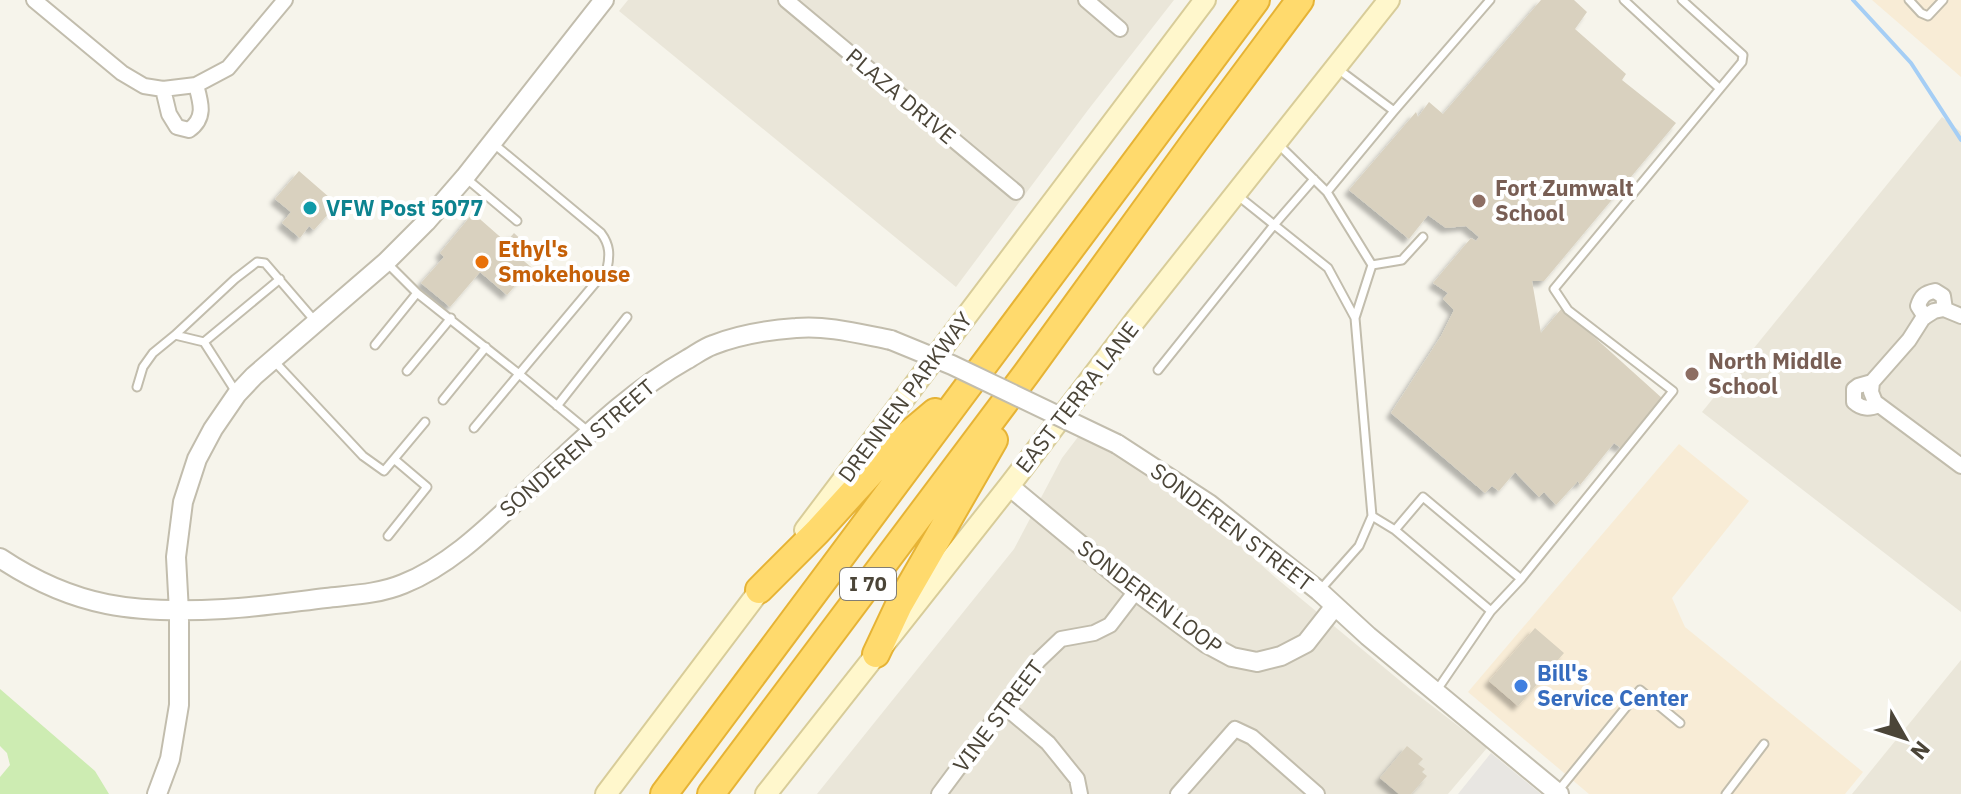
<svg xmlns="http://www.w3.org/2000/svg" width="1961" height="794" font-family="'IBM Plex Sans',sans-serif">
  <defs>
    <filter id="shadow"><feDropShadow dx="-5" dy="5" stdDeviation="2" flood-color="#0004"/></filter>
  </defs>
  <rect width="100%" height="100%" fill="#f6f4eb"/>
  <path fill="#eae6d9" d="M628,0H1174L1088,110L956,287L619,11Z
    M1942,117L1961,132V612L1702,412Z
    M1078,437L1119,457L1165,486L1239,545L1276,578L1410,689L1487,748L1448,794H817L1014,549L1062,458Z
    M1961,660V794H1852Z"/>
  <path fill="#f8ecd6" d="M1872,0H1961V77Z
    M1679,444L1749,501L1672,598L1685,627L1863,772L1845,794H1589L1468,692Z"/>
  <path fill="#cdecb2" d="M0,689L95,771L109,794H0V777L10,765L7,753L0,746Z"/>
  <path fill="#e8e6e2" d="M1491,753L1541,794H1458Z"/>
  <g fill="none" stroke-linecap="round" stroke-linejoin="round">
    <path stroke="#a5cef5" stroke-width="4" d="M1853,0L1911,63L1961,140"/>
  </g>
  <path fill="#d9d1bf" filter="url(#shadow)" d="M1541,0H1574L1587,12L1575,29L1626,74L1622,80L1676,123L1544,281H1532L1541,333L1562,308L1663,399L1621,448L1614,443L1580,485L1578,481L1556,505L1544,492L1539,497L1515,472L1499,491L1492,486L1485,493L1391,413L1441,336L1454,310L1443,299L1448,293L1433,283L1471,238L1476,241L1479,237L1466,226L1446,228L1428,215L1409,239L1349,190L1416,112L1418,117L1429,102L1443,114Z
    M299,171L337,204L314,230L309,226L300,238L282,223L291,212L275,199Z
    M473,213L506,242L514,233L527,245L518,256L531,267L507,295L480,272L450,307L421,283L444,257L440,253Z
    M1535,628L1564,653L1518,706L1489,681Z
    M1407,746L1423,759L1418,764L1425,769L1422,772L1427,776L1411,794H1399L1380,778Z"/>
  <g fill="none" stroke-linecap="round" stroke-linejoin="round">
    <defs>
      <path id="service" d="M1624,0L1719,88
        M1909,0L1921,13L1928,16L1943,0
        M1338,69L1394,111
        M1278,144L1327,192L1372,265L1355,318
        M467,179L517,221
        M1327,192L1394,111L1490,0
        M1237,195L1328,268L1355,318L1372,516L1359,546L1320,590
        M387,263L417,293L519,374L607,269C610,255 610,245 601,233L494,144
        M1372,265L1402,260L1423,237
        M175,335L204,342L236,392
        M204,342L280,279
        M375,345L417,293
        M274,361L363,456L384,471L425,422
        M1158,370L1274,225L1314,179
        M407,371L451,318
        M137,387L143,367L153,353L175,335L235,279L257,262L265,263L315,321
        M443,400L486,347
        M557,406L627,317
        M474,428L519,374L589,432
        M1372,516L1395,530L1491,611
        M1395,530L1423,497L1521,579
        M388,536L427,487L394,459
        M1437,690L1491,611L1521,579L1673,391L1568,310L1554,289L1742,62L1743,55L1682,0
        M1558,791L1640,690L1680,723
        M1726,794L1764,744"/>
      <path id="minor" d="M34,0L122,73L144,86L163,89L196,85L228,68L285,0
        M786,0L1016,192
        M1086,0L1120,29
        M163,89L169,114L177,127L189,130C206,118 201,103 196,85
        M1961,316L1944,309L1934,311L1923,318L1909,340L1872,382L1871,392L1875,402L1961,466
        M1925,317L1918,306C1921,296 1925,293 1935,291L1943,296L1945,309
        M1872,382L1858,386L1854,389V402C1862,409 1869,409 1879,405
        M1004,706L1048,743L1077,779L1080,794
        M939,794L1038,661L1061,639L1094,633L1110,625L1136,591
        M1178,794L1235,729L1252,737L1317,794"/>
      <path id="tertiary" d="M1117,444L1209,504L1319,591L1368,636L1559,794
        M1009,486L1136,591L1206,643L1232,657L1257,662L1281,656L1306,643L1335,606
        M0,558C75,608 136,614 224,609C258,607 292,602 326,598C352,595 379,594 403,584C446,567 482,533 515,502C570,453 622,396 686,360C695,355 704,348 713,345C738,335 769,330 796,328C827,325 860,334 891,340
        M157,794L170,759L179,705V612L176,557L183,502L197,459L213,429L237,394L254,376L386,262L426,222L465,177L604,0"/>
      <path id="secondary" d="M805,530L1205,0
        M606,794L769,578
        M766,794L1009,486L1134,322L1389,0"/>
      <path id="motorway" d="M759,590L817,532L897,444L935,412
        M876,654L899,605L994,440
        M664,794L1256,0
        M711,794L1026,374L1195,141L1300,0"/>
    </defs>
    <use href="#service" stroke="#c2bdad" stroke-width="11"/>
    <use href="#minor" stroke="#c2bdad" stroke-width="18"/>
    <use href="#tertiary" stroke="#c2bdad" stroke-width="22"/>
    <use href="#secondary" stroke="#d8cc99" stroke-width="24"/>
    <use href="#motorway" stroke="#e6b335" stroke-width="30"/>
    <use href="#service" stroke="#fff" stroke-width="7"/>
    <use href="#minor" stroke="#fff" stroke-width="14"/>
    <use href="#tertiary" stroke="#fff" stroke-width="18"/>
    <use href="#secondary" stroke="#fff7cc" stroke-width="20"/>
    <use href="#motorway" stroke="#ffda6d" stroke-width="26"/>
    <defs>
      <path id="tertiary-bridge" d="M891,340L952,365L1117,444"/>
    </defs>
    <use href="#tertiary-bridge" stroke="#c2bdad" stroke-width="22" stroke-linecap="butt"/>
    <use href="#tertiary-bridge" stroke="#fff" stroke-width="18"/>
  </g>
  <g fill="#8d6e63" stroke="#fff" stroke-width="3">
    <circle cx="1479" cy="201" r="8"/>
    <circle cx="1692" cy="374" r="8"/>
  </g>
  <circle fill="#0f9aa8" stroke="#fff" stroke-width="3" cx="310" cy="208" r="8"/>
  <circle fill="#e8710a" stroke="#fff" stroke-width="3" cx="482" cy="262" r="8"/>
  <circle fill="#3f7fe0" stroke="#fff" stroke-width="3" cx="1521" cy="686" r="8"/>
  <g text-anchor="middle" stroke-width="8" stroke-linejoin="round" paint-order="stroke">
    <rect fill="#fff" stroke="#817d74" stroke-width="2" x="840" y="568" width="56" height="32" rx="6"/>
    <g font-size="20" font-weight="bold" fill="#4b4538">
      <text x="868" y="591">I 70</text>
    </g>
    <g font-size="22" fill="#4b4538" stroke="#fff">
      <text transform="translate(901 96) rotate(40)" y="8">PLAZA DRIVE</text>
      <text transform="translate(905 397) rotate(-53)" y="8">DRENNEN PARKWAY</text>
      <text transform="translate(1077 397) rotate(-52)" y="8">EAST TERRA LANE</text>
      <text transform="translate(577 448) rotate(-41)" y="8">SONDEREN STREET</text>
      <text transform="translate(1232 527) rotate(37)" y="8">SONDEREN STREET</text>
      <text transform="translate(1150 597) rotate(37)" y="8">SONDEREN LOOP</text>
      <text transform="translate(998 716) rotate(-53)" y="8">VINE STREET</text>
    </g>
    <g font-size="22" font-weight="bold" fill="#785e54" stroke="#fff" text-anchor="start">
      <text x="1495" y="196">Fort Zumwalt<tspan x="1495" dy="25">School</tspan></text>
      <text x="1708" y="369">North Middle<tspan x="1708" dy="25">School</tspan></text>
    </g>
    <g font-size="22" font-weight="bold" fill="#0d838f" stroke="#fff" text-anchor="start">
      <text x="326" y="216">VFW Post 5077</text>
    </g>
    <g font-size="22" font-weight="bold" fill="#c56008" stroke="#fff" text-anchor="start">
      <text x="498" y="257">Ethyl's<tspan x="498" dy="25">Smokehouse</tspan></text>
    </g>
    <g font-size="22" font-weight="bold" fill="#366cbe" stroke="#fff" text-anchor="start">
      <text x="1537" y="681">Bill's<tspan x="1537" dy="25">Service Center</tspan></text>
    </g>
  </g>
  <g transform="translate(1905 738) rotate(129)" stroke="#ffffff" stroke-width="6" paint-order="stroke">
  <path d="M0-6L14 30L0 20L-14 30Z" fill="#4b4538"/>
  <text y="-12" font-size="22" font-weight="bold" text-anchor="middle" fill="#4b4538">N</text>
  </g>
</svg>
